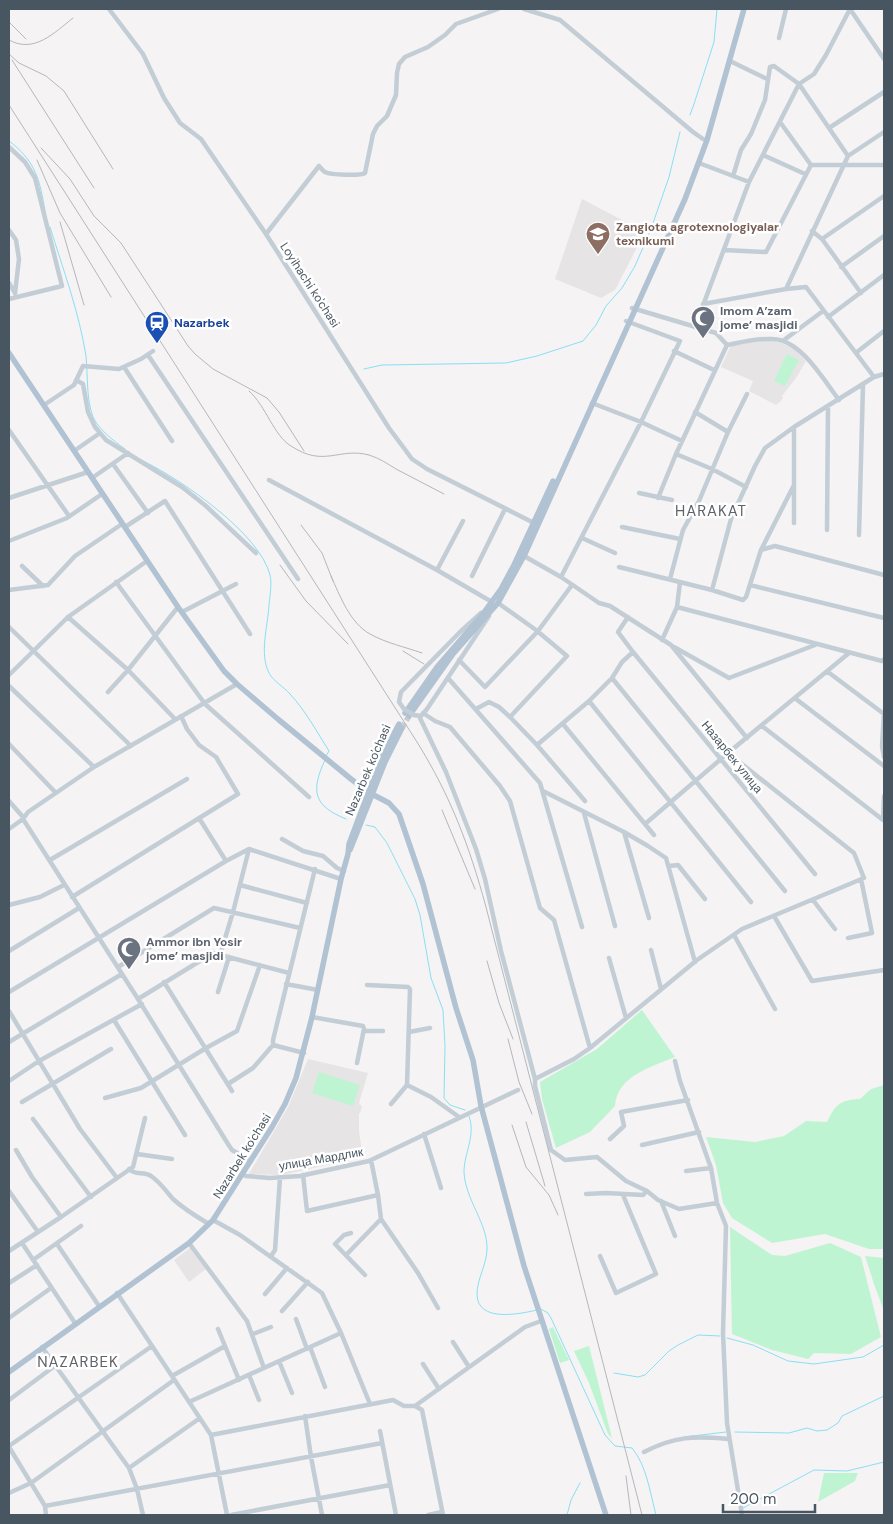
<svg xmlns="http://www.w3.org/2000/svg" width="893" height="1524" font-family="'DM Sans',sans-serif">
  <rect width="100%" height="100%" fill="#f5f3f3"/>
  <path fill="#e6e4e5" d="M582,199L645,232L615,290L601,298L555,279Z
    M764,341H775L794,348L806,361L796,378L782,396L783,398L781,401L776,405L749,391L753,381L721,367L731,345Z
    M308,1059L368,1073L359,1103L362,1107L360,1113H359V1132L363,1157L282,1175L249,1174L288,1107Z
    M191,1247L206,1269L189,1282L174,1260Z"/>
  <path fill="#bff4d3" d="M787,354L799,360L785,386L774,381Z
    M642,1010L675,1057C651,1067 617,1076 615,1106L590,1132L556,1148L542,1099L540,1082L597,1049Z
    M319,1072L360,1085L353,1106L312,1093Z
    M884,1085V1249H869L825,1234L772,1243L732,1218L723,1203L716,1165L706,1137L755,1142L784,1136L806,1121L827,1122C835,1105 840,1100 860,1099L871,1089Z
    M730,1227L772,1255L785,1256L830,1243L861,1257L881,1337L851,1354L814,1353L808,1359L772,1350L732,1334Z
    M865,1256L884,1258V1311L874,1284Z
    M553,1327L569,1360L560,1363L549,1329Z
    M589,1346L612,1438L608,1434L589,1383L574,1351Z
    M824,1473H858L855,1481L818,1502Z"/>
  <g fill="none" stroke-linecap="round" stroke-linejoin="round">
    <path stroke="#89dff5" stroke-width="1" d="M884,17V20
      M690,115L694,104L714,42L717,9
      M9,141C36,161 40,181 45,211
      M50,227C63,269 79,312 86,356C88,376 86,398 93,417C99,430 114,441 125,449
      M364,369L382,365L506,363L537,356L583,341L596,325L606,306L622,288L635,266L651,229L669,177L680,132
      M145,462C182,480 260,534 270,575C272,583 270,596 269,605C268,626 259,653 269,673C273,681 284,687 290,694C305,710 317,732 329,751L326,756
      M325,760C310,792 314,806 346,819
      M366,825L375,827L387,843L415,899L420,915L431,978L443,1010L445,1046L444,1098L450,1105L465,1110
      M469,1116C476,1136 464,1153 464,1172C465,1199 488,1224 487,1249C487,1264 477,1279 477,1294C477,1323 520,1314 537,1310
      M541,1309L548,1313L551,1318L605,1435L615,1446L632,1448C647,1466 650,1493 656,1515
      M727,1338L753,1345L788,1361L814,1364L863,1357L884,1345
      M614,1373L638,1377L645,1375L669,1351L678,1345L698,1335L720,1336
      M735,1432L789,1433L807,1428L817,1431L827,1430L838,1423L842,1416L884,1396
      M684,1437L726,1432
      M743,1508L814,1470L847,1471L884,1462
      M567,1515L571,1500L580,1483"/>
    <path stroke="#cacccf" stroke-width="5.5" stroke-dasharray="5.5 3" stroke-linecap="butt" d="M402,728L409,716"/>
    <path stroke="#c3cdd5" stroke-width="4.5" d="M109,9L143,54L164,98L180,123L201,139L266,234L389,428L412,459L427,469L536,524
      M524,9L560,20L693,132L703,139
      M850,9L884,59
      M779,38L786,9
      M730,61L767,79
      M780,122L811,165
      M829,128L884,92
      M9,147L25,162L35,178L62,286L9,299
      M763,155L805,174
      M699,163L749,182
      M811,165H884
      M733,176L741,150L751,134L765,100L770,67L774,66L799,84L848,156
      M9,230L16,240L19,259L15,293
      M812,231L822,239L861,293
      M266,234L319,166C321,168 323,171 325,172C331,175 360,176 365,173L373,134L377,126L387,116L396,95L397,73L399,64L405,57L428,47L445,35L456,24L498,9
      M822,239L884,196
      M724,250L766,252L811,165
      M841,267L884,236
      M9,283L15,293
      M786,289L848,156L884,132
      M703,304L786,289L806,287L874,377
      M632,308L716,333L727,345
      M828,317L884,275
      M695,327L749,182L799,84L814,74L826,55L850,9
      M784,340L823,311
      M727,345C742,342 758,338 773,339C801,340 823,379 839,400
      M674,351L714,370
      M857,352L884,331
      M148,355L298,579
      M124,367L172,441
      M76,380L83,384L88,412L95,427L106,440L182,487L206,506L256,553
      M592,403L641,422L682,441
      M44,405L74,385L83,366L119,369L141,359L153,351
      M695,412L728,432
      M794,427V523
      M9,430L69,516
      M74,451L100,433
      M676,454L712,469L746,487
      M113,464L148,513
      M92,478L128,453
      M269,480L437,570L492,602
      M639,493L672,500
      M9,498L88,472
      M658,498L676,454L727,345
      M125,527L165,501L250,634
      M622,527L680,539
      M827,530L828,406
      M859,535L863,385
      M582,538L615,553
      M9,541L67,518L102,494
      M761,550L793,487
      M524,556L561,577L599,603L610,606L671,645L747,738
      M22,566L43,586
      M619,567L712,590L743,600L746,597L761,550L775,546L884,575
      M437,570L463,521
      M472,576L505,509
      M561,577L641,422L680,341L626,321
      M670,579L683,530L699,501L728,432L747,394
      M116,582L205,704L309,797
      M750,585L884,618
      M9,590L48,585L75,556L122,524
      M712,590L731,519L755,466L765,448L794,427L874,377L884,374
      M498,603L536,630L567,656L510,717
      M677,607L882,661L884,659
      M182,612L236,584
      M68,617L128,670L175,719
      M9,627L131,746
      M662,640L677,607L680,582
      M674,647L729,678L815,645
      M633,652L815,874
      M459,660L485,687L538,631L572,585
      M828,672L884,714L882,746L884,757
      M9,675L68,617L147,561
      M448,678L540,783L582,927
      M612,678L785,891
      M9,686L94,767
      M108,692L128,670L178,607
      M796,699L884,766
      M589,701L751,902
      M404,709L399,702L401,692L460,632L481,613
      M476,709L489,702L499,707L510,717L537,745L585,801
      M423,713L435,721L450,727L500,786L510,801L540,908L554,920L590,1048
      M414,715L421,716L427,709L489,616
      M419,716L446,772L476,849L485,879L501,951L535,1079V1086L551,1150L565,1160L597,1157L626,1181L647,1191L658,1200L679,1209L717,1203
      M563,724L654,835
      M762,726L883,820
      M9,744L56,793
      M537,745L589,701L612,678L622,662L633,652L618,632L628,617
      M543,791L624,832L648,846L666,858L695,962
      M9,801L23,817
      M584,813L615,926
      M199,818L226,861
      M23,819L138,999L228,1144L232,1150L251,1161
      M883,820L884,796
      M645,824L728,753L849,653
      M9,829L23,819L28,812L94,767L237,684
      M624,832L649,918
      M282,839L303,851L323,856L337,868L344,871
      M50,860L187,779
      M669,866L678,865L705,899
      M240,885L307,903
      M72,897L238,794L216,757L199,745L187,729L181,716
      M813,900L835,929
      M9,905L40,897L64,885
      M774,916L812,981L884,970
      M734,935L775,1009
      M848,938L872,933L861,879
      M651,950L661,989
      M9,951L79,908
      M220,955L233,912L249,849
      M609,958L626,1018
      M118,967L214,908L300,928
      M164,982L232,1091
      M286,984L318,990
      M367,985L408,987L410,989L407,1085L391,1104
      M9,992L226,861L249,849L341,879
      M218,992L229,957
      M138,999L213,953L289,973
      M9,1011L80,1129L117,1178
      M312,1017L363,1026L364,1029L357,1063
      M114,1020L185,1135
      M364,1031H383
      M409,1032L430,1028
      M9,1042L122,974
      M304,1053L273,1045V1040L315,869
      M675,1061L680,1081L711,1168L717,1203L726,1226L723,1333L727,1423L742,1515
      M535,1079L574,1059L590,1048L697,960L742,929L864,878L854,853L728,753
      M9,1081L39,1061L142,1004
      M228,1084L253,1068L273,1045
      M407,1085L431,1097L459,1117
      M105,1098L141,1088L206,1048L237,1031L260,965
      M22,1102L111,1049
      M33,1119L91,1197
      M424,1134L441,1188
      M610,1139L624,1126L621,1112L688,1100
      M642,1145L699,1132
      M16,1150L32,1177L61,1217
      M137,1154L172,1159
      M371,1160L378,1195L381,1219L418,1273L438,1308
      M129,1169C136,1176 143,1171 151,1176C160,1182 166,1191 173,1199C184,1209 197,1217 209,1224
      M686,1171L711,1168
      M242,1174L246,1176L270,1178L300,1176L369,1161L518,1090
      M303,1175L307,1211L378,1195
      M9,1191L38,1232
      M586,1194L606,1193L643,1195L647,1191
      M661,1201L675,1236
      M213,1220L240,1235L322,1293L341,1333L370,1404
      M351,1233L344,1235L335,1244L365,1275
      M22,1243L75,1323
      M189,1243L247,1321L264,1368
      M57,1244L99,1306
      M9,1251L61,1217L133,1167L145,1118
      M347,1254L381,1219
      M271,1256L275,1250L280,1178
      M600,1256L616,1293L656,1274L623,1195
      M33,1260L81,1226
      M9,1283L37,1265
      M117,1293L211,1435L227,1515
      M265,1294L287,1268
      M282,1311L308,1282
      M9,1318L51,1288
      M296,1319L307,1349
      M218,1329L239,1380
      M253,1334L271,1327
      M453,1342L469,1367
      M42,1347L129,1468L137,1489L143,1515
      M310,1347L325,1387
      M279,1361L292,1393
      M423,1364L439,1389
      M249,1375L259,1400
      M172,1376L225,1346
      M9,1400L56,1365
      M189,1402L341,1333
      M415,1406L525,1327L541,1321
      M305,1416L311,1457L322,1515
      M380,1431L396,1515
      M211,1435L393,1400L404,1406H415L422,1410L443,1515
      M9,1446L152,1346
      M9,1447L45,1506L46,1515
      M644,1452C675,1436 694,1436 728,1439
      M129,1468L200,1418
      M9,1493L31,1483L174,1380
      M45,1506L382,1443
      M231,1515L390,1485
      M428,1515L442,1512"/>
    <path stroke="#b1c2d3" stroke-width="5.5" d="M9,353L178,607L224,671L237,684L279,720L351,779L368,792L389,803L399,814L423,884L456,1008L473,1060L481,1106L524,1266L606,1515
      M405,713L437,667L482,615L501,589L514,565L553,481
      M409,716L453,654L498,603L524,556L685,199L707,140L744,9
      M350,850L385,762L402,728
      M9,1372L189,1243L213,1220L272,1127L285,1104L296,1078L312,1017L341,879L348,854L349,844L381,759L399,724"/>
    <path stroke="#b4b8bd" stroke-width="1" d="M9,22L26,39
      M9,40C34,54 54,33 73,18
      M9,54L19,63L46,76L64,91L113,169
      M12,60L94,188
      M9,105L417,742C451,797 469,845 486,907L642,1515
      M41,148L70,179L94,216L121,243L188,346L195,354L213,369L267,398L279,412L304,451
      M37,160L60,213L111,297
      M60,222L84,305
      M249,391C266,406 274,436 291,446C324,468 339,447 369,455C379,458 388,464 396,469C412,477 428,486 444,494
      M301,525L322,553L333,581
      M280,565L306,601L348,644
      M331,576C340,596 350,623 370,634C386,643 405,647 422,653
      M403,651L424,664
      M442,810L475,889
      M487,961L499,1003L513,1039
      M508,1039L519,1082L532,1114
      M526,1122L545,1186
      M512,1125L526,1167L549,1195L558,1215
      M626,1476L631,1515"/>
    <path stroke="#c3cdd5" stroke-width="4.5" d="M404,709L414,715"/>
  </g>
  <defs>
    <symbol id="university-pin" viewBox="-11 -11 22 30"><path d="M0 17L-7.5 6A9.5 9.5 0 1 1 7.5 6Z" fill="#8d6e63" stroke="#fff"/><path d="M0-5L7-2L0 1L-7-2ZM-4 1L0 2.5L4 1V4Q0 6-4 4Z" fill="#fff"/></symbol>
    <symbol id="mosque-pin" viewBox="-11 -11 22 30"><path d="M0 17L-7.5 6A9.5 9.5 0 1 1 7.5 6Z" fill="#6b7280" stroke="#fff"/><path d="M3.5-4.9A6 6 0 1 0 3.5 4.9A5 5 0 1 1 3.5-4.9Z" fill="#fff"/></symbol>
    <symbol id="station-pin" viewBox="-11 -11 22 30"><path d="M0 17L-7.5 6A9.5 9.5 0 1 1 7.5 6Z" fill="#1a4fb4" stroke="#fff"/><path d="M-3-6H3Q5-6 5-4V2Q5 4 3 4L4.5 6H3L1.5 4h-3L-3 6H-4.5L-3 4Q-5 4-5 2V-4Q-5-6-3-6ZM-3.5-4v3h7v-3ZM-3.5 1v1.5H-2V1ZM2 1v1.5H3.5V1Z" fill="#fff"/></symbol>
  </defs>
  <g fill-rule="evenodd">
    <use href="#university-pin" x="584" y="220" width="28" height="38"/>
    <use href="#mosque-pin" x="689" y="304" width="28" height="38"/>
    <use href="#station-pin" x="143" y="309" width="28" height="38"/>
    <use href="#mosque-pin" x="115" y="935" width="28" height="38"/>
  </g>
  <g text-anchor="middle" stroke-width="5" stroke-linejoin="round" paint-order="stroke">
    <g font-size="12" font-weight="bold" fill="#785e54" stroke="#fff" text-anchor="start">
      <text x="616" y="231">Zangiota agrotexnologiyalar<tspan x="616" dy="14">texnikumi</tspan></text>
    </g>
    <g font-size="12" fill="#485662" stroke="#fff">
      <text transform="translate(310 285) rotate(57)" y="4">Loyihachi ko'chasi</text>
      <text transform="translate(732 757) rotate(51)" y="4">Назарбек улица</text>
      <text transform="translate(368 770) rotate(-67)" y="4">Nazarbek ko'chasi</text>
      <text transform="translate(242 1156) rotate(-58)" y="4">Nazarbek ko'chasi</text>
      <text transform="translate(321 1159) rotate(-10)" y="4">улица Мардлик</text>
    </g>
    <g font-size="12" font-weight="bold" fill="#5b616d" stroke="#fff" text-anchor="start">
      <text x="720" y="315">Imom A’zam<tspan x="720" dy="14">jome’ masjidi</tspan></text>
      <text x="146" y="946">Ammor ibn Yosir<tspan x="146" dy="14">jome’ masjidi</tspan></text>
    </g>
    <g font-size="12" font-weight="bold" fill="#164399" stroke="#fff" text-anchor="start">
      <text x="174" y="327">Nazarbek</text>
    </g>
    <g font-size="15" letter-spacing="1" fill="#5e6368" stroke="#fff">
      <text x="711" y="516">HARAKAT</text>
      <text x="78" y="1367">NAZARBEK</text>
    </g>
  </g>
  <rect width="893" height="1524" fill="none" stroke="#485662" stroke-width="20"/>
  <path d="M723 1504v8h92v-8" fill="none" stroke="#485662" stroke-width="2.5"/>
  <text x="730" y="1504" font-size="15" fill="#485662" stroke="#ffffff" stroke-width="4" paint-order="stroke">200 m</text>
</svg>
